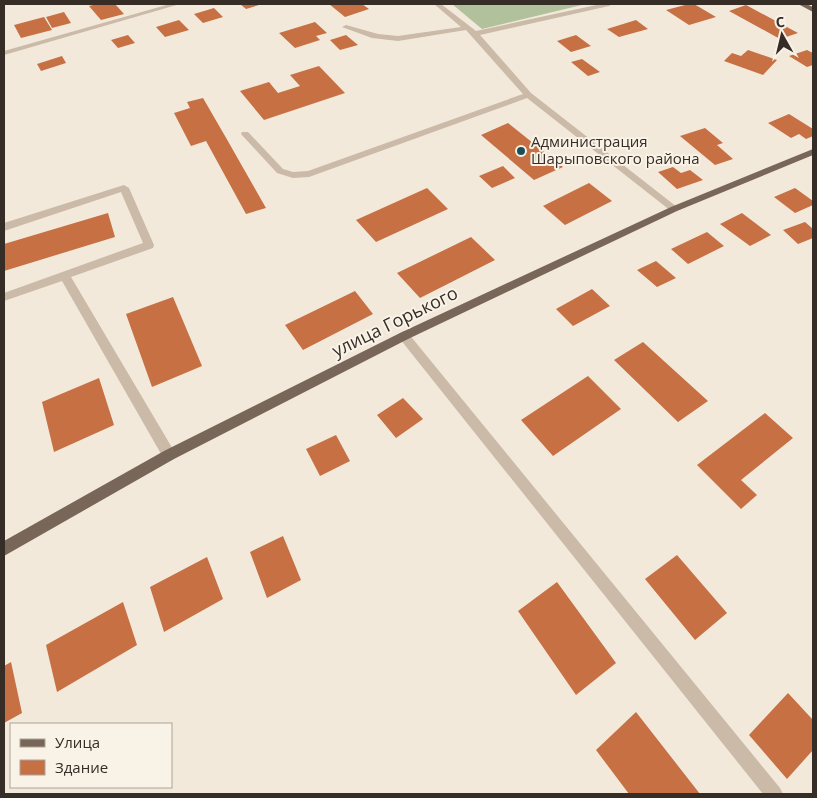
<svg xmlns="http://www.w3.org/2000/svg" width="817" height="798" font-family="'Open Sans',sans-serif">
  <rect width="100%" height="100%" fill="#f2e9db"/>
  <path fill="#b0c19b" d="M452,4H586L482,29Z"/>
  <path fill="#c67044" d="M97,4H115L124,14L101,20L89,6Z
    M240,4H262L246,9Z
    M329,4H362L369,9L345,17Z
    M689,4H694L716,17L689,25L666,10Z
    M746,5L798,33L780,39L729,11Z
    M214,8L223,17L203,23L194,14Z
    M64,12L71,23L52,28L46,17Z
    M44,17L52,30L21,38L14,25Z
    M179,20L189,30L165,37L156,27Z
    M636,20L648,29L619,37L607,29Z
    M315,22L327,33L316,36L320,40L295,48L279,33Z
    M128,35L135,43L118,48L111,40Z
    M346,35L358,45L340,50L330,40Z
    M576,35L591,46L571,52L557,41Z
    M748,50L777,60L763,75L724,61L732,53L741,56Z
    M807,50L813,53V65L807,67L789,56Z
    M62,56L66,63L41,71L37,64Z
    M582,59L600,72L588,76L571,62Z
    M319,66L345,93L264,120L240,91L269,82L278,93L300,86L290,75Z
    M203,98L225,136L266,208L246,214L206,141L191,146L174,113L190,108L187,102Z
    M789,114L813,129V136L806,139L799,134L791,138L768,123Z
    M508,123L563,167L534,180L481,135Z
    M705,128L723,143L717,145L733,159L715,165L680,136Z
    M503,166L515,178L492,188L479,176Z
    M673,167L681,173L690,170L703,180L677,189L658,172Z
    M589,183L612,201L565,225L543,206Z
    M427,188L448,209L376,242L356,220Z
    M795,188L813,201V205L795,213L774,197Z
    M108,213L115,237L4,271V244Z
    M742,213L771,235L750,246L720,224Z
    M805,222L813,229V238L798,244L783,230Z
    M707,232L724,246L688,264L671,249Z
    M471,237L495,260L420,298L397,273Z
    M656,261L676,278L657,287L637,270Z
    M592,289L610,306L573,326L556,309Z
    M355,291L373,314L303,350L285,325Z
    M173,297L202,366L152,387L126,314Z
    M643,342L708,401L678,422L614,360Z
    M588,376L621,409L553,456L521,420Z
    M99,378L114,425L54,452L42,402Z
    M403,398L423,419L396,438L377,415Z
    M765,413L793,438L741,480L757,495L741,509L697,465Z
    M336,435L350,461L320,476L306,449Z
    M283,536L301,580L267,598L250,552Z
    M677,555L727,613L695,640L645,579Z
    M207,557L223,599L164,632L150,587Z
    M557,582L616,663L576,695L518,611Z
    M123,602L137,645L57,692L46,645Z
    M11,662L22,713L4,723V666Z
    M788,693L813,720V750L787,779L749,735Z
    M636,712L700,794H629L596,750Z"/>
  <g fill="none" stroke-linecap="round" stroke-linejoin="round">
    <path fill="#cabaa7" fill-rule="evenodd" d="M170,4H180L4,55V51Z
      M434,4H441L476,31L601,4H612L609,6L480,35L531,93L677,207V211H671L527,98L309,177L293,178L277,173L241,134L242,132H248L283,169L293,172L308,171L523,94L466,30L398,41L372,38L342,27L346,25L378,34L398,36L461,27Z
      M124,185L129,188L154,245L153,248L71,277L174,451L176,455L174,459L169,461L164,459L62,281L4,301V293L143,243L121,192L4,231V223Z
      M404,331L408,333L780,788L783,794H763L400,339L398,336L400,333Z"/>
    <path fill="#786658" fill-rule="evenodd" d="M798,4H806L813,7V12Z
      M813,149V155L677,211L408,339L174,459L4,556V541L164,451L400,333L671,207Z"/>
  </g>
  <circle fill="#1d4e58" stroke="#f9f3e7" stroke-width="2" cx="521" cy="151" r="5"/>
  <g text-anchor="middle" stroke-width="4" stroke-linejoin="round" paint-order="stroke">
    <g font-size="15" fill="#362d27" stroke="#f9f3e7" text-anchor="start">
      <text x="531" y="147">Администрация<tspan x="531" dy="17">Шарыповского района</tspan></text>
    </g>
    <g font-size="18" fill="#362d27" stroke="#f9f3e7">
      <text transform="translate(395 322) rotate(-26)" y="6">улица Горького</text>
    </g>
  </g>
  <rect width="817" height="798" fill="none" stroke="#362d27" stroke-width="10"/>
  <rect x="10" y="723" width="162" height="65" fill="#f9f3e7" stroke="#aba49a"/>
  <rect x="20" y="739" width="25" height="8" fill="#786658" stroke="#aba49a"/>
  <text x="55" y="748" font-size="15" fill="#362d27">Улица</text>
  <rect x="20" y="760" width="25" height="15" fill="#c67044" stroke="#aba49a"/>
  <text x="55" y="773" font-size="15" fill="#362d27">Здание</text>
  <g transform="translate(782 35) rotate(352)" stroke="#f9f3e7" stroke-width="4" paint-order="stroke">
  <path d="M0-4L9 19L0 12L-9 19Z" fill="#362d27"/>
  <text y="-8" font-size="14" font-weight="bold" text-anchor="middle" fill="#362d27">С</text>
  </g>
</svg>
